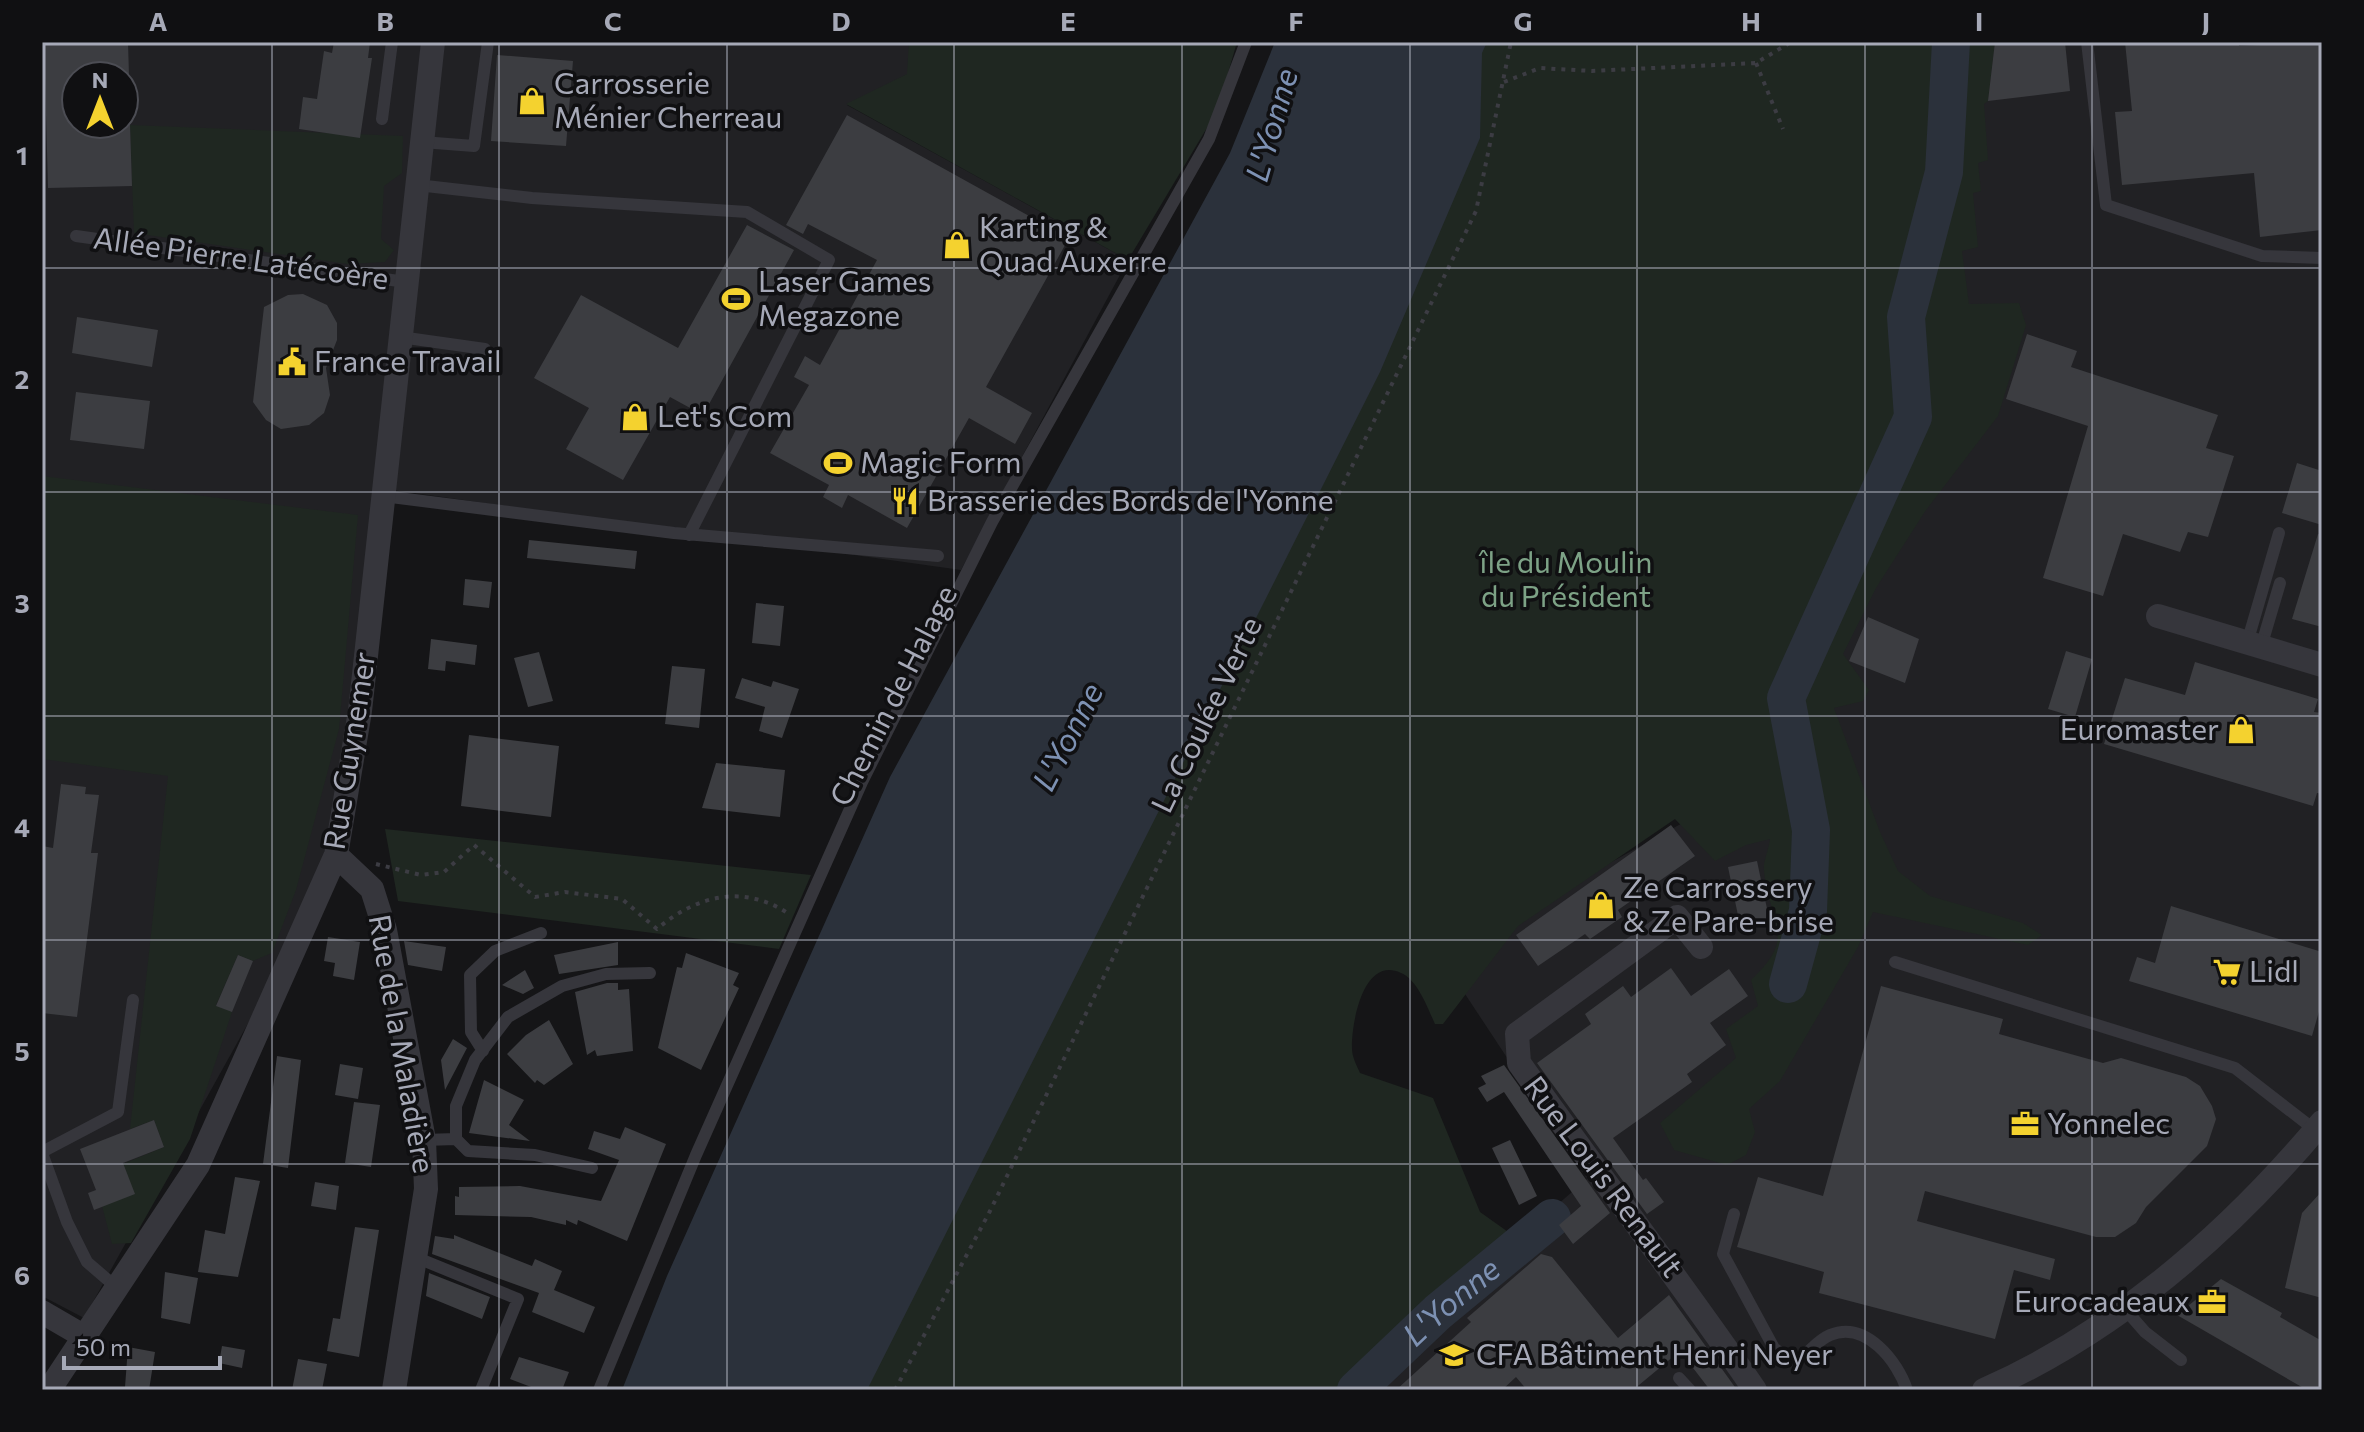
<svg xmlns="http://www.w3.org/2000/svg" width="2364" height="1432" font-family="Commissioner,sans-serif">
  <rect width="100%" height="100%" fill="#151517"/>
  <path fill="#212124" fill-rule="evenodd" d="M42,42H910L908,74L847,105L1128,260L961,570L392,490L315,903L84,1318L42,1296ZM76,76H124V124H76Z
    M1931,42H2322V1390H1353L1395,1345L1587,1179L1440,956L1801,758Z"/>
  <path fill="#1f2721" d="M909,42H1237L1217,111L1128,260L846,104L907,74Z
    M1485,42H1995L1988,101L1984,104L1988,160L1978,163L1981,191L1973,193L1978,247L1962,251L1969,304L2019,303L2026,325L1998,416L1926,510L1876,588L1843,654L1869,690L1863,701L1834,708L1880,832L1898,871L1930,896L2023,923L2042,935L2028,945L1873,912L1858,947L1780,1081L1749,1109L1755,1132L1746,1155L1727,1165L1674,1150L1660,1123L1736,1058L1726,1029L1758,1006L1751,980C1799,935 1769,925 1764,870C1763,861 1769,849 1770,839L1746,845L1715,861L1675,819L1518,926L1443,1024H1435C1428,1009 1418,980 1401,973C1363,955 1351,1025 1352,1049C1352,1057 1357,1066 1360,1073L1433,1098L1480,1212L1511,1234L1551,1239L1456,1319L1382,1390H847Z
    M130,125L403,136L402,173L384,186L381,239L394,250L385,262L348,264L134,233Z
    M42,476L358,515L339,729L296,890L272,953L253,961L238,955L216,1005L232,1012L190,1139L131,1243L112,1244L102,1206L123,1164L164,1147L154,1120L130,1129L168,776L42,759Z
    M385,829L811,875L779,949L398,901Z"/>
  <path fill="#2b313b" d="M1275,42H1487L1482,53L1480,138L1380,372L867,1390H622L667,1276L890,777L1230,153Z"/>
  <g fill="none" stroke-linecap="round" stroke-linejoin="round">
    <g stroke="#2b313b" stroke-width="38">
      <path d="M1788,984L1808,911L1811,830L1786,698L1913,417L1906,317L1944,172L1951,42"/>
      <path id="s1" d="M1356,1390L1438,1312L1552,1218"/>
    </g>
  </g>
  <path fill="#3c3d41" d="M44,42H128L129,76H76V124H130L132,186L48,188Z
    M334,42H370L368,58H372L360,138L299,129L303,97L317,99L324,51L332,53Z
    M1995,42H2065L2070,91L1988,101Z
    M2125,42H2239V46L2322,42V230L2260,237L2254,173L2122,185L2115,112L2132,111Z
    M497,55L573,61L566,146L491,141Z
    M847,115L1069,238L986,387L1032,413L1015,444L969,418L907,528L848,495L842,508L823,497L829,485L770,453L809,385L794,377L805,356L820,365L877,260L808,224L803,234L786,225Z
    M747,225L794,250L703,415L670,397L623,480L566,449L589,408L534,378L581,295L678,348Z
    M303,294L327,305L337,323V340L326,368L330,395L324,413L309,425L281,429L266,420L253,402L264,307L288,295Z
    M77,317L158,330L152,367L72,353Z
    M2027,334L2077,351L2071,367L2218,415L2206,448L2234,456L2208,537L2188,532L2180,552L2123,534L2103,596L2043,578L2088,426L2006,399Z
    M76,392L150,401L144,449L70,440Z
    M2297,463L2322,471V525L2282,513Z
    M2318,534L2322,535V627L2292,619Z
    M529,540L637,551L635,569L527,558Z
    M465,579L492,582L489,608L463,605Z
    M756,603L784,606L780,646L752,643Z
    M1868,617L1919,639L1905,683L1849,661Z
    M431,639L477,645L475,665L446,661L445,671L428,669Z
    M2066,651L2092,659L2075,717L2048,709Z
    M539,652L553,701L528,707L514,658Z
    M2195,662L2318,699L2314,712L2322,713V794L2317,793L2313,806L2104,744L2125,678L2185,695Z
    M672,666L705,669L699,728L665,724Z
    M742,678L771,687L773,681L799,689L782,738L759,731L765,707L735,698Z
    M469,735L559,746L551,817L461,806Z
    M716,763L785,770L780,817L702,808Z
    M61,784L86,787L85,794L99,795L91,853H98L77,1017L42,1013V846L53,848Z
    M1671,825L1695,856L1618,910L1622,917L1590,939L1585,934L1538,966L1516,935Z
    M1757,861L1770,923L1741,930L1728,867Z
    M2171,906L2322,952V1001L2312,1036L2129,981L2137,957L2155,963Z
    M328,937L360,942L354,980L333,976L335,963L324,961Z
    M404,941L446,947L442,971L408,965Z
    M618,942V965L559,974L554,955Z
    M686,953L739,973L733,985L739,988L701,1070L658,1048L677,967L682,968Z
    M238,955L253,961L232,1012L216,1006Z
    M1671,968L1691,996L1729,969L1748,996L1710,1023L1726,1045L1687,1074L1692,1082L1613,1138L1643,1180L1646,1178L1664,1202L1647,1214L1537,1063L1591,1024L1585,1014L1623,986L1631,997Z
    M525,970L534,988L523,994L502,985Z
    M607,983H618V990L629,989L633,1051L597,1056L595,1050L587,1055L575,992Z
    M1881,986L2003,1019L1999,1034L2103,1063L2121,1058L2186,1077L2200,1086L2212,1106L2216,1119L2207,1146L2146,1207L2136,1223L2115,1237H2096L1925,1191L1917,1221L2055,1259L2050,1280L2014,1270L1995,1339L1819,1293L1824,1272L1737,1247L1758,1177L1823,1196Z
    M549,1020L573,1064L544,1085L537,1080L535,1083L507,1054L526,1035Z
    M453,1039L467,1048L445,1090L441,1060Z
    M277,1056L301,1060L288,1168L263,1164Z
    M340,1064L363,1068L358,1099L335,1095Z
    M1504,1065L1610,1213L1573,1244L1559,1225L1581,1206L1504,1092L1487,1102L1478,1088L1486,1084L1481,1076Z
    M484,1080L524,1100L509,1125L530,1141L469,1133Z
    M354,1102L380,1105L371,1167L345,1163Z
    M154,1120L164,1147L123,1163L135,1194L94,1210L88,1193L96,1190L80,1149Z
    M625,1127L666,1144L627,1241L578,1220L577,1225L566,1220V1225L531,1217L455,1215V1196L459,1197V1187L520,1186L601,1201L619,1160L588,1149L594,1131L620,1139Z
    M1510,1140L1537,1196L1519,1205L1492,1148Z
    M235,1177L260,1181L238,1277L198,1272L205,1230L225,1234Z
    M315,1182L339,1186L336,1210L311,1206Z
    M2322,1191V1298L2285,1288L2302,1213Z
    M355,1227L379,1230L359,1357L327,1351L333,1318L340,1319Z
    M454,1235L532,1266L535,1259L562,1271L554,1290L595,1307L584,1333L532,1312L539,1293L432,1254L435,1236L454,1239Z
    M1541,1254L1552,1257L1618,1338L1669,1295L1737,1390H1710L1680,1351L1633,1390H1527L1516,1377L1502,1390H1396L1471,1322L1467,1318Z
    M165,1272L198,1278L190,1324L161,1318Z
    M429,1273L490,1297L482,1319L426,1296Z
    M2221,1279L2282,1313L2280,1317L2322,1341V1390H2307L2177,1315Z
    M222,1346L245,1350L242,1368L219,1363Z
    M128,1347L155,1352L149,1390L125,1387Z
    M519,1357L569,1372L562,1390H539L510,1379Z
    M298,1359L327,1364L322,1390H292Z"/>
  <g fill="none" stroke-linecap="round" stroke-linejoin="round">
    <path stroke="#3c3c43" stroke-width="4" stroke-dasharray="4 6" stroke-linecap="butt" d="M1756,63L1783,129
      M1504,82L1540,68L1592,71L1756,63L1791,42
      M376,864L421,875L444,872L474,845L535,897L565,892L622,899L657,929C696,896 741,884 786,912
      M895,1390L990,1211L1476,211L1511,42"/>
    <path stroke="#36363c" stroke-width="12" d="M2087,42L2106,205L2262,256L2322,258
      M382,119L392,42
      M422,142L474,146L488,42
      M417,185L532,198L747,212L829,260L689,535
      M76,236L406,282
      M400,337L485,349
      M383,496L674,533L938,556
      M2247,643L2279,533
      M2261,647L2280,583
      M1895,962L2235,1068L2315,1130
      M483,1051L471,1032L470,975L495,951L541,933
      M456,1139V1106L475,1060L508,1017L562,986L606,974L650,973
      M424,1140L456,1139L468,1151L535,1155L592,1168
      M42,1152L118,1112L133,1000
      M42,1153L67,1222L87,1262L116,1287
      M1734,1214L1723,1254L1774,1348C1804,1374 1805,1346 1830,1335C1866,1320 1898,1362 1907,1390
      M415,1257L518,1299L481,1390
      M2124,1308L2145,1332L2181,1360
      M1679,1378L1690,1390
      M599,1390L696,1155L862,782L992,522L1209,139L1246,42"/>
    <path stroke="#36363c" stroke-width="24" d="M2158,616L2322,665
      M336,855L372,889L385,930L424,1140L426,1189L394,1390
      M1701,947L1677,917L1517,1034L1519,1063C1597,1173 1679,1279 1755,1390
      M42,1312L85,1337
      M49,1390L198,1165L336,855L360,711L433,42
      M1984,1390C2117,1331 2230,1232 2322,1122"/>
  </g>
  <path fill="none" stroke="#a6a9b7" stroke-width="2" stroke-opacity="0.55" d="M272,42V1390M499,42V1390M727,42V1390M954,42V1390M1182,42V1390M1410,42V1390M1637,42V1390M1865,42V1390M2092,42V1390M42,268H2322M42,492H2322M42,716H2322M42,940H2322M42,1164H2322"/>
  <defs>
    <symbol id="shop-bare" viewBox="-9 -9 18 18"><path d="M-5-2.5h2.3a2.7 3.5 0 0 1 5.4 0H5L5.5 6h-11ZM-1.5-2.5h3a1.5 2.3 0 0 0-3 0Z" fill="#f4d22f" stroke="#101012" stroke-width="2.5" paint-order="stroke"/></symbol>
    <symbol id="stadium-bare" viewBox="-9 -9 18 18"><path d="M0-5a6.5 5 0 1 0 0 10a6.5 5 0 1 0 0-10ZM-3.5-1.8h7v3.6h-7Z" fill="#f4d22f" stroke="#101012" stroke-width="2.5" paint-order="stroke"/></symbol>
    <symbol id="civic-bare" viewBox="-9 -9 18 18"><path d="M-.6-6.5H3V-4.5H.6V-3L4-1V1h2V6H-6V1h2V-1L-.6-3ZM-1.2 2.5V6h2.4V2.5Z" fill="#f4d22f" stroke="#101012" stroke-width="2.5" paint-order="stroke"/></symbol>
    <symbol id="restaurant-bare" viewBox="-9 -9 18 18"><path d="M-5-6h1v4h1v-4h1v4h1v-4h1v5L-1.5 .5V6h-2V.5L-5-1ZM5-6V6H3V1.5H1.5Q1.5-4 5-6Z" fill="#f4d22f" stroke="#101012" stroke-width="2.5" paint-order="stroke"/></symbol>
    <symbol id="supermarket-bare" viewBox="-9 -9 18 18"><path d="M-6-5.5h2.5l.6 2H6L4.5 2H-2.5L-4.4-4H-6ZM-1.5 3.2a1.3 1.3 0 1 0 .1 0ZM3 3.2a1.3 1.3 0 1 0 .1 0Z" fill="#f4d22f" stroke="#101012" stroke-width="2.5" paint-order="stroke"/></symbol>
    <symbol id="office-bare" viewBox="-9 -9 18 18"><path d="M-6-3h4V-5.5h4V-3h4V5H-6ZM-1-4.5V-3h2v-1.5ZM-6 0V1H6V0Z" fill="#f4d22f" stroke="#101012" stroke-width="2.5" paint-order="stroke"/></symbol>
    <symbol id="university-bare" viewBox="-9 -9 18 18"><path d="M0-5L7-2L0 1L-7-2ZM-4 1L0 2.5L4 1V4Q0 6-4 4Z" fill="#f4d22f" stroke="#101012" stroke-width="2.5" paint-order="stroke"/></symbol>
  </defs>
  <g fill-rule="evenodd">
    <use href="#shop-bare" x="512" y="81" width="40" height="40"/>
    <use href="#shop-bare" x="937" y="225" width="40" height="40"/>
    <use href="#stadium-bare" x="716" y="279" width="40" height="40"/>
    <use href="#civic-bare" x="272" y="342" width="40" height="40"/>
    <use href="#shop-bare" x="615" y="397" width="40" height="40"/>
    <use href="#stadium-bare" x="818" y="443" width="40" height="40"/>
    <use href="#restaurant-bare" x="885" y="481" width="40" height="40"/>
    <use href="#shop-bare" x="2221" y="710" width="40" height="40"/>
    <use href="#shop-bare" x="1581" y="885" width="40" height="40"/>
    <use href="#supermarket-bare" x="2207" y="952" width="40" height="40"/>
    <use href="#office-bare" x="2005" y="1104" width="40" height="40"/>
    <use href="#office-bare" x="2192" y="1282" width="40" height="40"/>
    <use href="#university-bare" x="1434" y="1335" width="40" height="40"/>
  </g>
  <g text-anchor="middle" stroke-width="7" stroke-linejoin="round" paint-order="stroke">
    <g font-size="30" fill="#a6a9b7" stroke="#101012" text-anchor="start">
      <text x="554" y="94">Carrosserie<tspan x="554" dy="34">Ménier Cherreau</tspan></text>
      <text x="979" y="238">Karting &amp;<tspan x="979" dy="34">Quad Auxerre</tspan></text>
      <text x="758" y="292">Laser Games<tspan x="758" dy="34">Megazone</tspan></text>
      <text x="314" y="372">France Travail</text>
      <text x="657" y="427">Let's Com</text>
      <text x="860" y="473">Magic Form</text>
      <text x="927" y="511">Brasserie des Bords de l'Yonne</text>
      <text x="2219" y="740" text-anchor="end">Euromaster</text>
      <text x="1623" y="898">Ze Carrossery<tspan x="1623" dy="34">&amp; Ze Pare-brise</tspan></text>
      <text x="2249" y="982">Lidl</text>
      <text x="2047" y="1134">Yonnelec</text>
      <text x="2190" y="1312" text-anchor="end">Eurocadeaux</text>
      <text x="1476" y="1365">CFA Bâtiment Henri Neyer</text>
    </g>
    <g font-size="30" fill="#a6a9b7" stroke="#101012">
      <text transform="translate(241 259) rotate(8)" y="10">Allée Pierre Latécoère</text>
      <text transform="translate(894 696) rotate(-63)" y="10">Chemin de Halage</text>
      <text transform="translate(1207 715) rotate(-64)" y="10">La Coulée Verte</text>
      <text transform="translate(350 751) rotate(-81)" y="10">Rue Guynemer</text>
      <text transform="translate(401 1044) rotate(80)" y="10">Rue de la Maladière</text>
      <text transform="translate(1603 1177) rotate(53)" y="10">Rue Louis Renault</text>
    </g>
    <g font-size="30" fill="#7da286" stroke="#101012">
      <text x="1566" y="573">île du Moulin<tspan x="1566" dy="34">du Président</tspan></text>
    </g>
    <g font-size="32" font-style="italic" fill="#7d91b3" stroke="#101012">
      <text transform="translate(1272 125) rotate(-74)" y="11">L'Yonne</text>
      <text transform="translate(1068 737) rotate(-63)" y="11">L'Yonne</text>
      <text dy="11" stroke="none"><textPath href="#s1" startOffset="130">L'Yonne</textPath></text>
    </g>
  </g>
  <rect width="2364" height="1432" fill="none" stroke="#101012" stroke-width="88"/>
  <g transform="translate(100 100)"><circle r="38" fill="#101012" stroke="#4c4d54" stroke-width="2"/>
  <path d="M0-6L14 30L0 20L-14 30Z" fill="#f4d22f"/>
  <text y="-12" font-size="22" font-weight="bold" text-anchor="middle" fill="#a6a9b7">N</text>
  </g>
  <path d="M64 1356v12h156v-12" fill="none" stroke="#a6a9b7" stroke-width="4"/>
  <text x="76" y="1356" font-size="24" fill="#a6a9b7" stroke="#101012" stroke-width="6" paint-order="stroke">50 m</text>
  <rect x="44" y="44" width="2276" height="1344" fill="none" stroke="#a6a9b7" stroke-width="3"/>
  <g font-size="26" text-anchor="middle" font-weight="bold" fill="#a6a9b7">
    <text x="158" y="31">A</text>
    <text x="385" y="31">B</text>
    <text x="613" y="31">C</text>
    <text x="841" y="31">D</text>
    <text x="1068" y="31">E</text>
    <text x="1296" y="31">F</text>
    <text x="1523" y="31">G</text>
    <text x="1751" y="31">H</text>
    <text x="1979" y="31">I</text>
    <text x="2206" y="31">J</text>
    <text x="22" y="165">1</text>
    <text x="22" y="389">2</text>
    <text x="22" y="613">3</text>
    <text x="22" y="837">4</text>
    <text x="22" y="1061">5</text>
    <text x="22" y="1285">6</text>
  </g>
</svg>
